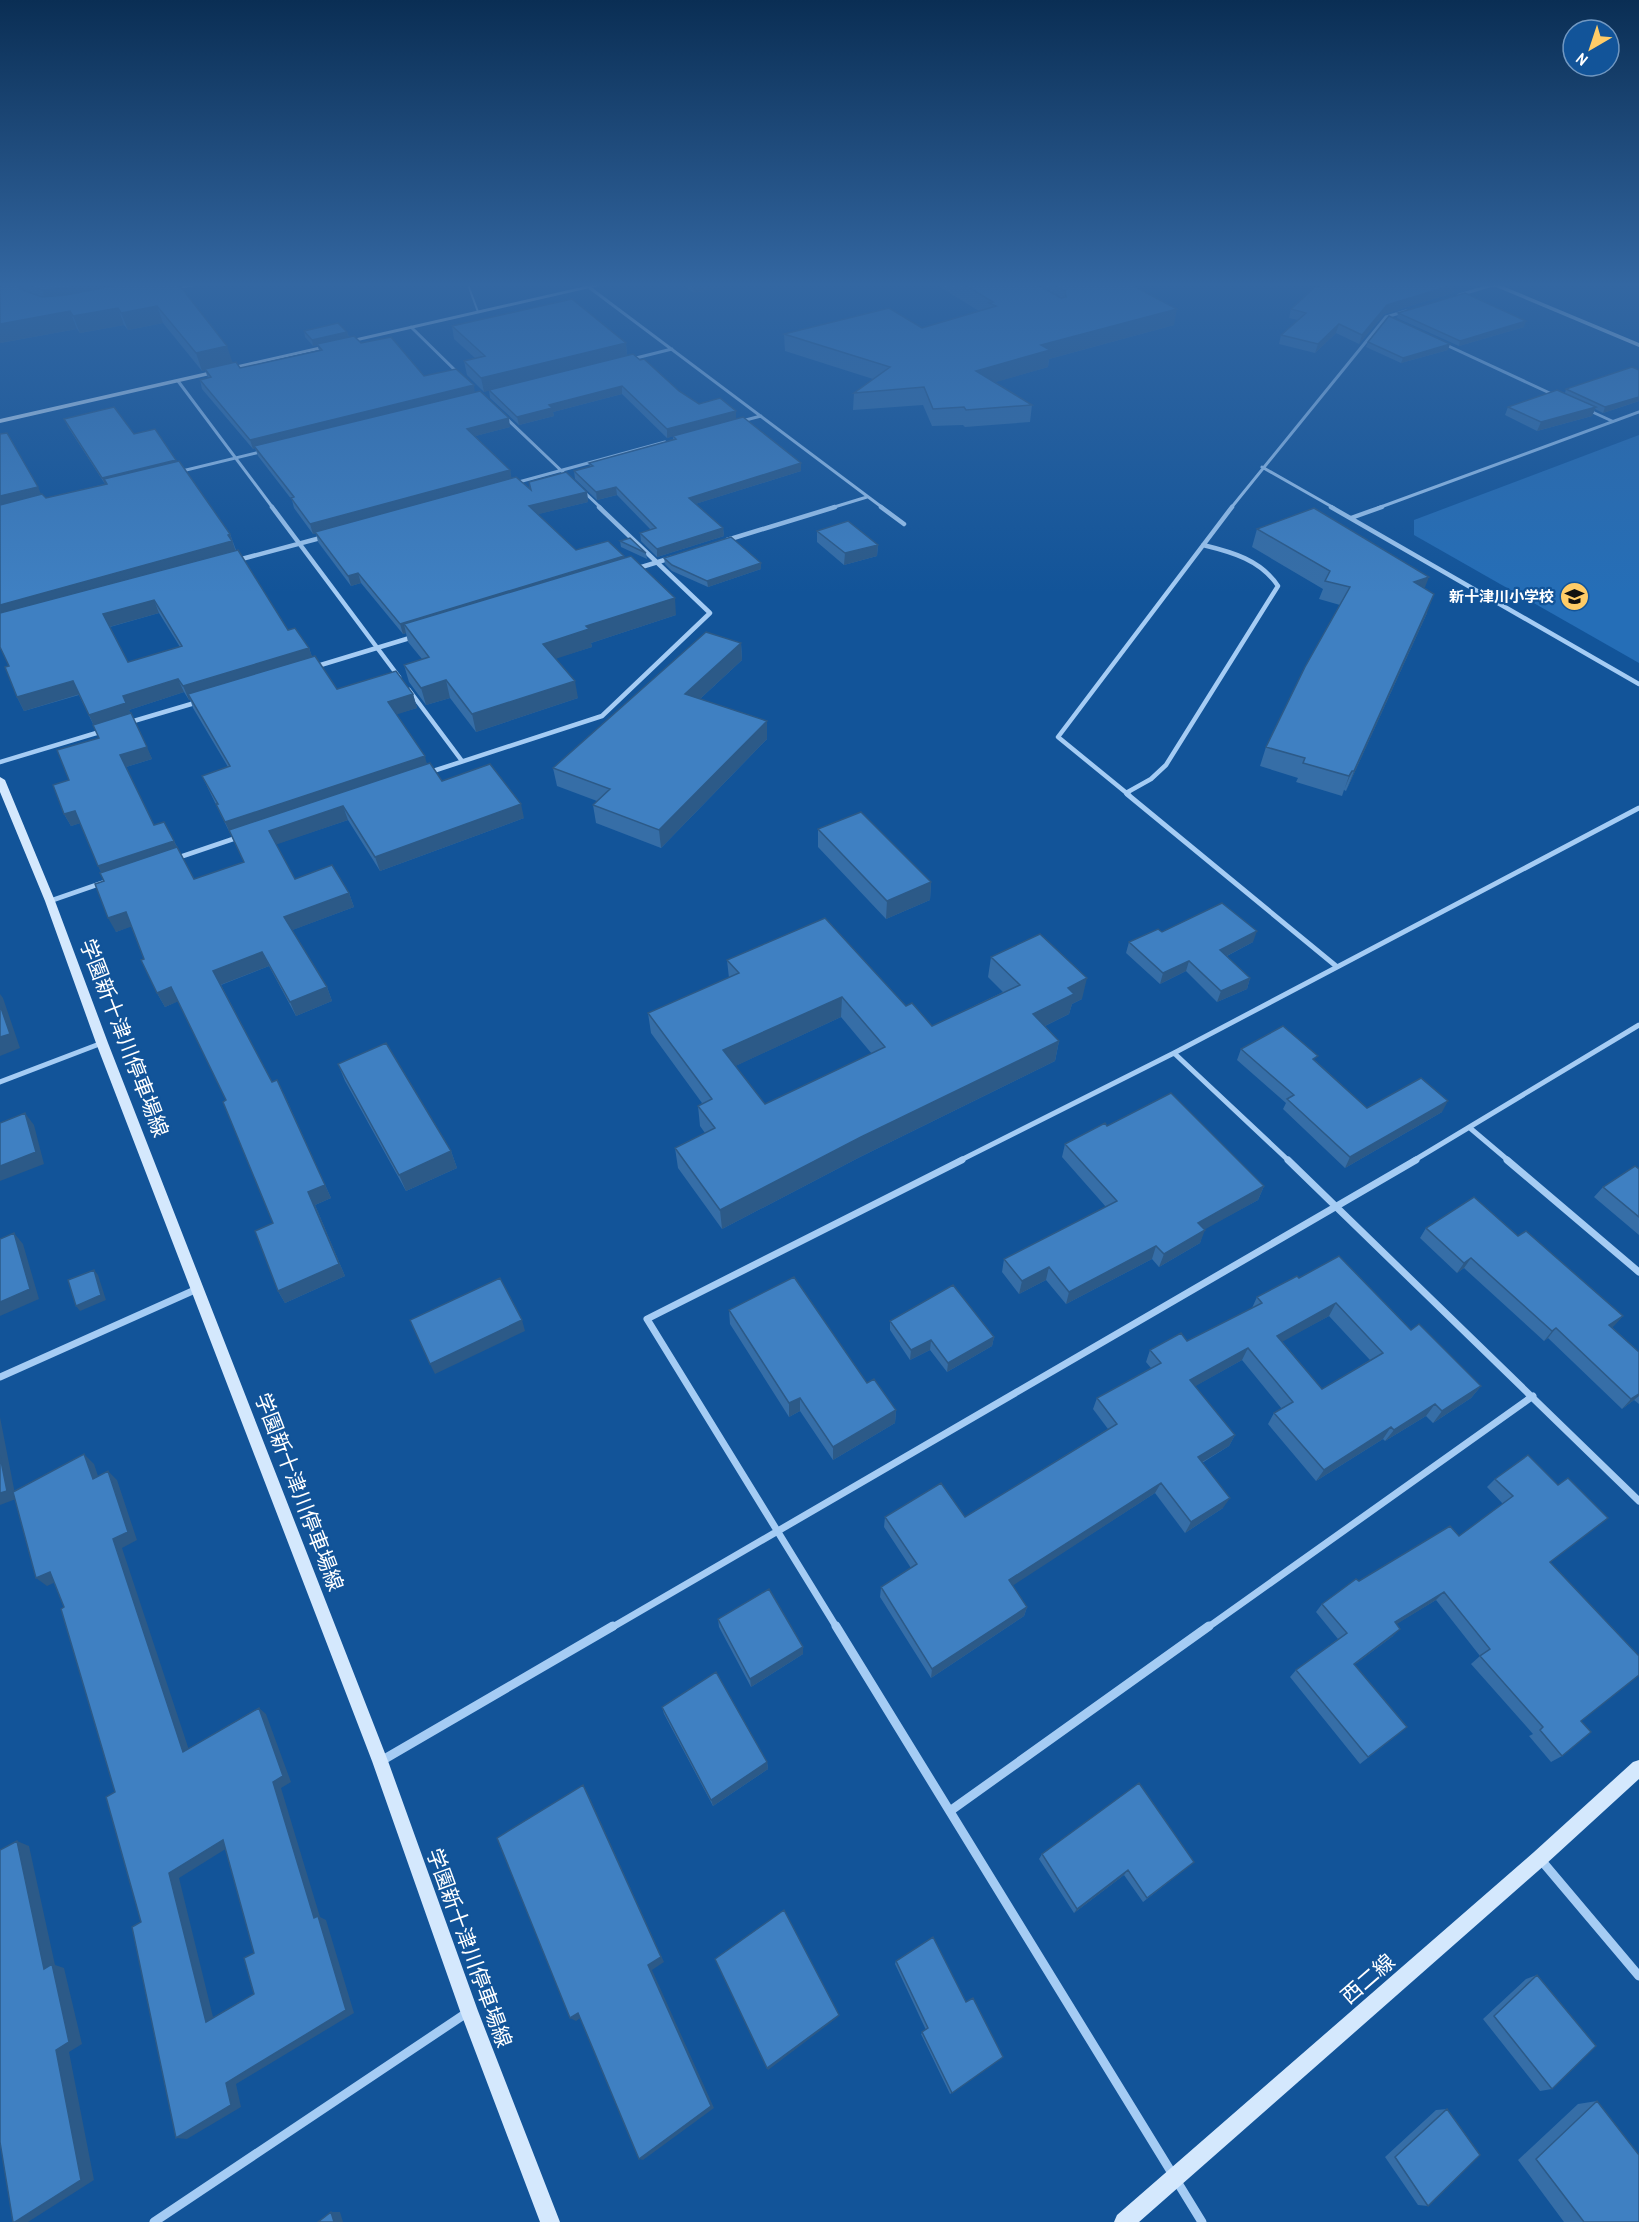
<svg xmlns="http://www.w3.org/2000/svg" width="1639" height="2222" font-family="'Archivo Narrow','Noto Sans JP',sans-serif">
  <rect width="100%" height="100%" fill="#125499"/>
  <path fill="#256eb7" d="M1639,435V663L1414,535V520Z"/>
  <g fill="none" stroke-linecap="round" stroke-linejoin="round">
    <path stroke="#a5ccf4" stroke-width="2" d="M467,282L478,312
      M175,289L208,282"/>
    <path stroke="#a5ccf4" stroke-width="3" d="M590,288L883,508
      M1459,295L1493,285
      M411,327L460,375
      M1444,344L1554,395
      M632,359L672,349
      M178,381L273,508
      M1588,410L1612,421
      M505,417L569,478
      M738,422L761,416
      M1262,467L1334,508
      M178,472L264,451
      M515,483L665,442
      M583,491L601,508
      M831,508L867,497
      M1231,508L1386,317L1406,311
      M1378,508L1639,412"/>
    <path stroke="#a5ccf4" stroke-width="4.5" d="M272,507L399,677
      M881,507L904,524
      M1331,507L1639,684
      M1351,518L1382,507
      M727,540L835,507
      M238,560L324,537
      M635,569L671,558
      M314,667L413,637
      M409,690L462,761
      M127,723L198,702
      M0,762L103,731
      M427,773L602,716L710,613L599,507
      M1126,793L1151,779L1166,765L1278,586C1261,560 1232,552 1203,545
      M1129,795L1058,737L1232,507"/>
    <path stroke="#a5ccf4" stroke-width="5" d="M1127,794L1336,966
      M174,859L239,837
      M50,901L102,883
      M1174,1053L1289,1161
      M0,1082L102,1043
      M1470,1128L1509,1161
      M959,1161L1174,1053L1639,808
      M1413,1161L1639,1025"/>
    <path stroke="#a5ccf4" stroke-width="7" d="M1288,1160L1639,1501
      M1507,1160L1639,1272
      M0,1377L197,1289
      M611,1628L1416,1160
      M837,1628L647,1319L962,1160
      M1207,1628L1533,1396"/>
    <path stroke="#a5ccf4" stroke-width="9" d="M836,1626L1202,2222
      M381,1761L613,1626
      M950,1811L1209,1626
      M1541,1860L1639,1976
      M154,2222L468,2012"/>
    <path fill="#d4e8fd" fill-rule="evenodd" d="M604,282H616L0,423V419Z
      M1484,282H1493L1639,343V347Z
      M0,777L5,780L55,901L108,1043L388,1761L478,2011L560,2222H540L460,2011L372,1761L96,1043L45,901L0,792Z
      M1639,1760V1779L1546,1864L1139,2222H1114L1117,2215L1534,1852L1633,1762Z"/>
  </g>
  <path fill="#366ea7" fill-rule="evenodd" d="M0,282H177L233,363L240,368L319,350L317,345L313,346L305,337L304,331L347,332L349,337L424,376L475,392L510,427L475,436L510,470L511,478L530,490L529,482L587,492L588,502L538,514L576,550L624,556V558L676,615L591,643L592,647L556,658L578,698L476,732L450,698L426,705L409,682L404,665L422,659L408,642L406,633L403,634L361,583L351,586L318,542L316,533L313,534L294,508L292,500L258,456L255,448L253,449L202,389L200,380L208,378L205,370L202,371L163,323L128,330L124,325L80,333L77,329L0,343Z
    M679,282H743L694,293Z
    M932,282H1126L1174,325L1049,359L1048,367L995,382L1032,405L1030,422L965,427L963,425L932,426L923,405L853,410L854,393L873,379L785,351L784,334L922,328L979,311Z
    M1332,282H1456L1453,293L1384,314L1359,344L1336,333L1315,353L1279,344L1281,335L1298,320L1289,318L1291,309Z
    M1398,313L1524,327L1459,346L1397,318Z
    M452,326L626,343L627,356L699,404L736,411V419L801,471L695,504L723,528L724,536L657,557L641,541L640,533L651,530L617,495L597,500L575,479L574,471L590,467L589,463L673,440V436L667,438L622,394L553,412L554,416L519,425L490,398L489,390L484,392L467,375L464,361L475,358L454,339Z
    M1368,342L1448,350L1401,363L1366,347Z
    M1639,370V401L1603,413L1595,409L1592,416L1537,431L1505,415L1508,407L1565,393L1566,389Z
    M64,419L134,434L177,461L230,534L236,550L288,630L309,648L312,657L337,689L413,694L417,708L396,714L427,764L442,781L524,818L380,871L348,820L276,844L295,879L349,893L354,907L292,930L327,987L332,1001L296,1016L269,966L221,985L272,1082L284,1094L331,1198L315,1205L345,1276L285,1303L278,1291L273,1223L226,1100L178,1001L165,1007L157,993L131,926L116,932L101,872L80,823L71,826L64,814L69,780L99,738L93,724L79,695L24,711L17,697L9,666L41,494L46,498L105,484L68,427ZM159,613L180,647L128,662L110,627ZM184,692L189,700L190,699L193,708L228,767L202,776L244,862L194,879L164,822L154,825L126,767L152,759L129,710Z
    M1257,529L1425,588L1427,613L1346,791L1344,790L1342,796L1296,782L1298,778L1260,766L1266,747L1340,605L1319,599L1323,589L1252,547Z
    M817,531L878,545L877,556L844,565L817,542Z
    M620,541L646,553L647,559L621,547Z
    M664,558L761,563V569L708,587L672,571L665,564Z
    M741,643L742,660L700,699L767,739L661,848L596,823L593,805L597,801L557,786L553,768Z
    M818,829L931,882L930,900L886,919L818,847Z
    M1162,932L1253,942L1227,956L1250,978L1247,989L1217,1002L1186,971L1160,984L1126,953L1129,942Z
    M991,957L1082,999L1072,1004L1069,1014L1045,1026L1059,1041L1055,1061L860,1157L722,1229L678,1168L675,1148L705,1133L700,1126L698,1106L702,1103L651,1033L648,1013L729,978L727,960L906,1006L932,1026L1003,992L988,977ZM841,1017L872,1054L765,1104L735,1066Z
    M1241,1049L1316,1061L1367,1108L1442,1112L1345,1168L1283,1109L1286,1103L1237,1060Z
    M338,1064L451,1151L457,1168L406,1191L345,1081Z
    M1107,1126L1264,1186L1258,1200L1204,1229L1200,1243L1159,1267L1152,1259L1066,1304L1046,1280L1019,1294L1002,1272L1004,1259L1106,1207L1062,1157L1065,1144Z
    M1639,1169V1235L1594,1197L1603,1187Z
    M1426,1228L1518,1236L1623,1316L1612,1327L1639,1352V1404L1634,1400L1622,1409L1548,1338L1544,1341L1464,1268L1457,1273L1420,1238Z
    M1299,1278L1411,1330L1481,1386L1471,1398L1433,1423L1426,1416L1385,1441L1383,1439L1316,1481L1268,1424L1274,1413L1282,1409L1242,1360L1195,1386L1235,1435L1229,1446L1202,1463L1223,1508L1185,1533L1155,1493L1012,1585L1027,1607L1024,1616L931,1678L880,1597L881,1587L911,1568L884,1527L885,1517H965L1108,1429L1093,1409L1097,1398L1151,1368L1146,1362L1150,1350L1187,1341L1252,1308L1257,1297ZM1329,1316L1370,1360L1322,1389L1282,1341Z
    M729,1310L867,1383L896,1410L895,1423L833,1460L800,1411L789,1417L730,1324Z
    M890,1321L994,1337L992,1346L947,1372L930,1350L910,1360L890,1330Z
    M1495,1479L1558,1485L1608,1518L1550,1562L1581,1721L1562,1756L1551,1762L1529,1736L1533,1734L1471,1664L1480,1656L1436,1600L1396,1624L1393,1636L1354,1665L1407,1727L1360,1764L1290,1677L1296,1670L1338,1639L1316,1612L1322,1604L1359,1581L1459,1536L1503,1504L1487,1487Z
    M718,1619L803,1654L751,1687L719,1627Z
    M662,1707L767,1762L768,1769L713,1806L664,1714Z
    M1042,1854L1189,1866L1143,1902L1124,1875L1074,1913L1039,1859Z
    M896,1961L966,2002L1003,2057L950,2094L921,2034L926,2030L895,1964Z
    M1537,1975L1552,2089L1540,2091L1483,2019L1526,1979Z
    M1597,2101L1639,2222H1564L1518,2160L1578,2104Z
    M1447,2109L1428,2206L1418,2205L1385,2157L1436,2110Z"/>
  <path fill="#2c5a88" d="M98,282H171L49,308L42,290Z
    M711,282H743L694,293L693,286Z
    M1447,282H1456L1453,293L1384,314L1359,344L1362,335L1387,305Z
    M22,283L29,301L26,303L18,286Z
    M157,306L163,323L128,330L121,313Z
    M118,308L124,325L80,333L73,316Z
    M1177,309L1174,325L1049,359L1048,367L975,388L976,371L1041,345Z
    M70,311L77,329L0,343V324Z
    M1526,321L1524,327L1459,346L1460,341Z
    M1339,324L1336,333L1315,353L1318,344Z
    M347,332L349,338L313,346L312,340Z
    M626,343L627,356L484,392L481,378Z
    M1450,344L1448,350L1401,363L1403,358Z
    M227,346L233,364L202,371L196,353Z
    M474,385L475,394L254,446L255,448L253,449L250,440Z
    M622,386V394L553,412L554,416L519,425L517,417L549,405Z
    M1639,397V401L1603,413L1605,407Z
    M1596,407L1592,416L1537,431L1541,422Z
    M736,411V419L667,438V429Z
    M509,418L510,427L468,438L467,429Z
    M176,460L179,467L104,479L107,485L106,486L102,478Z
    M801,463V471L689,506V498Z
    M510,470L512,480L313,534L310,524Z
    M38,487L44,501L0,511V496Z
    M616,487L617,495L597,500L596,492Z
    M587,492L588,502L531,516L529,506Z
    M723,528L724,536L657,557V549Z
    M230,534L237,555L0,621V605Z
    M878,545L877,556L844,565L845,553Z
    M624,556L625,566L404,624L406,633L403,634L400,624Z
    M761,563V569L708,587L707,581Z
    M358,573L361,583L351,586L348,576Z
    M1429,577L1422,595L1414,582Z
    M1434,594L1427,613L1346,791L1354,771Z
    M675,598L676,615L591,643L592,647L546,662L543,644L586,626Z
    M154,600L159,613L109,627L103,614Z
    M741,643L742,660L687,711L685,694Z
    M309,648L314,662L188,694L190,699L189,700L183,686Z
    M178,679L184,692L129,710L133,717L95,728L89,715L123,696Z
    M446,680L450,698L426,705L421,688Z
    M73,681L80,694L24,711L17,697Z
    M575,681L578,698L476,732L472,714Z
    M413,694L417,708L392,716L388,702Z
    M767,721V739L661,848L659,830Z
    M147,747L152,759L126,767L120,755Z
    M425,756L428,769L231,835L225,822Z
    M1352,771L1344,790L1342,796L1349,776Z
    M521,804L524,818L380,871L375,857Z
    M343,806L348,820L275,845L269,831Z
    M75,811L81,823L71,826L64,814Z
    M174,841L180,853L104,878L98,866Z
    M931,882L930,900L886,919L887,901Z
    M349,893L354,907L290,931L284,917Z
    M126,912L133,926L116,932L108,918Z
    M1257,931L1253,942L1217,961L1220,950Z
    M262,952L269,966L220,985L213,971Z
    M1189,961L1186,971L1160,984L1163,973Z
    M1087,978L1082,999L1072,1004L1069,1014L1029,1034L1033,1014L1068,988Z
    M1250,978L1247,989L1217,1002L1221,991Z
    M171,987L179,1001L165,1007L157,993Z
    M327,987L332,1001L296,1016L290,1002Z
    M0,994L3,998L20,1048L0,1056Z
    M842,997L841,1017L725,1071L723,1050Z
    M1059,1041L1055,1061L860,1157L722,1229L720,1210L861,1137Z
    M284,1094L331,1198L315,1205L345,1276L285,1303L278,1291L308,1192Z
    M1448,1101L1442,1112L1345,1168L1350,1157Z
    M25,1113L34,1125L44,1164L0,1181V1166Z
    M451,1151L457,1168L406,1191L399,1175Z
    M1264,1186L1258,1200L1193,1236L1198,1223Z
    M1205,1230L1200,1243L1159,1267L1164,1254Z
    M14,1233L23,1244L39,1299L0,1316V1302Z
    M1156,1246L1152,1259L1066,1304L1069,1292Z
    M1471,1258L1464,1268L1457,1273L1464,1263Z
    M1049,1267L1046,1280L1019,1294L1022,1281Z
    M94,1270L98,1275L106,1300L80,1311L76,1306Z
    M1336,1303L1329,1316L1271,1348L1277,1336Z
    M1623,1316L1614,1326L1601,1334L1609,1325Z
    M522,1320L525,1331L435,1374L430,1364Z
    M1556,1328L1548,1338L1544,1341L1552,1331Z
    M994,1337L992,1346L947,1372L948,1363Z
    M931,1340L930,1350L910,1360L911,1350Z
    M1248,1348L1242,1360L1185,1392L1190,1380Z
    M1481,1386L1471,1398L1433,1423L1442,1411Z
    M1639,1394V1396L1634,1400L1622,1409L1631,1399Z
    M800,1398V1411L789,1417V1403Z
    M1435,1404L1426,1416L1385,1441L1394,1430Z
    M896,1410L895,1423L833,1460V1447Z
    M0,1417L16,1499L0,1505Z
    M1391,1427L1383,1439L1316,1481L1324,1470Z
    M1235,1435L1229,1446L1192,1468L1198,1457Z
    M84,1454L94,1464L102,1488L93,1479Z
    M108,1471L117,1480L137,1540L122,1548L192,1759L183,1752L113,1539Z
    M1161,1483L1155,1493L1006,1590L1009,1580Z
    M1230,1498L1223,1508L1185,1533L1191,1522Z
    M1608,1518L1598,1526L1540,1570L1550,1562Z
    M50,1572L60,1580L47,1586L36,1578Z
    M1444,1592L1436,1600L1387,1630L1395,1622Z
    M1027,1607L1024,1616L931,1678L932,1669Z
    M1400,1629L1393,1636L1346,1671L1354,1664Z
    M803,1647V1654L751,1687L750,1679Z
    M259,1708L266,1714L291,1782L281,1788L320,1917L326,1920L354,2013L236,2084L241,2107L187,2139L176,2138L226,2083L314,1918L273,1782Z
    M767,1762L768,1769L713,1806L711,1800Z
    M583,1785L588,1794L664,1962L652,1970L714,2108L643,2160L639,2159L648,1965Z
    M223,1840L232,1845L179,1878L215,2025L206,2022L169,1873Z
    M17,1841L29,1846L55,1965L64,1968L82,2044L69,2052L94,2180L28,2222H15L56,2050L44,1969Z
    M1128,1870L1124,1875L1074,1913L1077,1909Z
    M578,2013L583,2016L576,2021L570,2018Z
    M839,2015L838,2017L768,2070L767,2068Z
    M331,2212H340L343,2222H334Z"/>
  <path fill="#3f80c2" stroke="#2c5a88" stroke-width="1.5" fill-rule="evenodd" d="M0,282H98L66,288L42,290L22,283L18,286L20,289L42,297L66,295L132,282H177L227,346L196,353L157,306L121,313L118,308L73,316L70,311L0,324Z
    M688,282H711L693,286Z
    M960,282H1033L1061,298L1066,297L1065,291L1048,282H1126L1177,309L1041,345L1050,350L976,371L1032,405L966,410L964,407L933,409L924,387L854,393L890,367L784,334L889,308L922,328L996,306L989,303L993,302Z
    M1332,282H1451L1456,284L1387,305L1362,335L1339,324L1318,344L1281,335L1306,313L1291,309L1315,287Z
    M1465,293L1526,321L1460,341L1398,313Z
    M572,299L626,343L481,378L464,361L485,356L452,326Z
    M1389,316L1450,344L1403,358L1368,342Z
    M338,323L347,332L312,340L304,331Z
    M354,336L361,343L391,337L424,376L456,369L474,385L250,440L200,380L211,377L205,369L236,362L240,368L322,350L317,344Z
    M633,354L640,360L644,359L679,391L699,404L720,398L736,411L667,429L622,386L549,405L552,408L517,417L489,390Z
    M1632,367L1639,370V397L1605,407L1566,389Z
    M1557,390L1596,407L1541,422L1508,407Z
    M480,391L509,418L467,429L510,470L310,524L291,498L294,497L254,446Z
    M114,407L134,434L155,429L176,460L102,478L64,419Z
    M743,417L801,463L689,498L723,528L657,549L640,533L656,528L616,487L596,492L574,471L593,466L589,463L676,439L673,436Z
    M7,433L38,487L0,496V434Z
    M179,461L230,534L228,535L232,541L0,605V505L42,494L46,498L107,484L104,479Z
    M566,472L587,492L529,506L576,550L608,541L624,556L400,624L358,573L348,576L315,532L516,477L531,490L529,482Z
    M1314,508L1429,577L1414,582L1434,594L1354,771H1352L1349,776L1303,763L1305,758L1266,747L1305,667L1350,587L1325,581L1330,571L1257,529Z
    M848,521L878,545L845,553L817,531Z
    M731,537L761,563L707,581L672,565L664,558Z
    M630,538L646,553L620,541Z
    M238,550L288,630L295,628L309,648L183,686L178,679L123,696L126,703L89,715L73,681L17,697L5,667L9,666L0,647V613ZM154,600L182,646L128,662L103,614Z
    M631,556L675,598L586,626L589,629L543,644L575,681L472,714L446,680L421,688L404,665L429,657L404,624Z
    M706,632L741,643L685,694L767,721L659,830L593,805L610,789L553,768Z
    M315,656L337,689L396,671L413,694L388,702L425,756L225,822L216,804H218L202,776L230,766L188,694Z
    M131,713L147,747L120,755L154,825L164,822L174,841L98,866L75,811L64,814L53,785L69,780L57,750L99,738L93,725Z
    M430,763L442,781L490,764L521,804L375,857L343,806L269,831L295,879L332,865L349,893L284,917L327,987L290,1002L262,952L213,971L272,1082L277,1080L325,1185L308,1192L339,1264L278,1291L255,1231L273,1223L223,1102L226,1100L171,987L157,993L141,960L144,959L126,912L108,918L95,884L104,881L100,873L177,847L194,879L244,862L229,830Z
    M861,812L931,882L887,901L818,829Z
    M1222,903L1257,931L1220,950L1250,978L1221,991L1189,961L1163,973L1129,942L1158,929L1162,932Z
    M825,918L906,1006L912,1003L932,1026L1020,985L991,957L1040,934L1087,978L1068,988L1074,994L1033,1014L1059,1041L861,1137L720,1210L675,1148L715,1128L698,1106L712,1099L648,1013L739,973L727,960ZM842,997L885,1047L765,1104L723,1050Z
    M0,1005L10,1034L0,1037Z
    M1283,1026L1318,1056L1313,1059L1367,1108L1421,1078L1448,1101L1350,1157L1287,1099L1294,1095L1241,1049Z
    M386,1043L451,1151L399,1175L338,1064Z
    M1171,1093L1264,1186L1198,1223L1205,1230L1164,1254L1156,1246L1069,1292L1049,1267L1022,1281L1004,1259L1117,1201L1065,1144L1105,1123L1107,1126Z
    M25,1113L36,1152L0,1166V1123Z
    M1635,1166L1639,1169V1217L1603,1187Z
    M1474,1197L1518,1236L1526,1231L1623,1316L1609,1325L1639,1352V1394L1631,1399L1556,1328L1552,1331L1471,1258L1464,1263L1426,1228Z
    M14,1233L30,1289L0,1302V1239Z
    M1339,1256L1411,1330L1419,1324L1481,1386L1442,1411L1435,1404L1394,1430L1391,1427L1324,1470L1274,1413L1293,1402L1248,1348L1190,1380L1235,1435L1198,1457L1230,1498L1191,1522L1161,1483L1009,1580L1027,1607L932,1669L881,1587L917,1564L885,1517L941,1483L965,1517L1117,1424L1097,1398L1161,1363L1150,1350L1181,1333L1187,1341L1262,1303L1257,1297L1297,1276L1299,1278ZM1336,1303L1383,1353L1322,1389L1277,1336Z
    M94,1270L101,1295L76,1306L68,1280Z
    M794,1277L867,1383L874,1379L896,1410L833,1447L800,1398L789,1403L729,1310Z
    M500,1278L522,1320L430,1364L410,1320Z
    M953,1285L994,1337L948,1363L931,1340L911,1350L890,1321Z
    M84,1454L93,1479L108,1471L128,1532L113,1539L183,1752L259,1708L283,1776L273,1782L314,1918L318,1916L346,2010L226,2083L231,2105L176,2138L132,1927L141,1922L106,1797L115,1792L61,1609L64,1607L50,1572L36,1578L13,1492ZM223,1840L254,1953L244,1958L254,1994L206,2022L169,1873Z
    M1528,1455L1558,1485L1568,1478L1608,1518L1550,1562L1639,1656V1675L1581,1721L1591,1732L1562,1756L1540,1730L1543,1727L1480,1656L1490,1649L1444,1592L1395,1622L1400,1629L1354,1664L1407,1727L1368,1757L1296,1670L1347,1633L1322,1604L1356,1579L1359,1581L1450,1526L1459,1536L1513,1496L1495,1479Z
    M0,1456L7,1491L0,1493Z
    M769,1589L803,1647L750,1679L718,1619Z
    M716,1672L767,1762L711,1800L662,1707Z
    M1139,1783L1194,1862L1147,1898L1128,1870L1077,1909L1042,1854Z
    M583,1785L661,1957L648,1965L711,2106L639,2159L578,2013L570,2018L497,1838Z
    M17,1841L44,1969L52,1964L69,2042L56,2050L81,2180L15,2222H13L0,2142V1850Z
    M784,1910L839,2015L767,2068L715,1959Z
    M933,1937L966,2002L973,1998L1003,2057L952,2093L922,2032L928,2028L896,1961Z
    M1537,1975L1596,2046L1552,2089L1494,2016Z
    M1597,2101L1639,2155V2222H1584L1536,2159Z
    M1447,2109L1480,2155L1428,2206L1395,2157Z
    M331,2212L334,2222H318Z"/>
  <linearGradient id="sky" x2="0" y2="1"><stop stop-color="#0a2e54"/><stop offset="0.48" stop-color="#3367a2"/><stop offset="1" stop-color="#3367a2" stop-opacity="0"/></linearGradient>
  <rect width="1639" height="593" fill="url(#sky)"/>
  <defs>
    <symbol id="school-disc" viewBox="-11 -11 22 22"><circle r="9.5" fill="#ffcc67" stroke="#125499"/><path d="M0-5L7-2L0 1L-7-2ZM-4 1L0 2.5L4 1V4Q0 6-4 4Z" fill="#111"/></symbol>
  </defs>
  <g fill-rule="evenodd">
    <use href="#school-disc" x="1558" y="580" width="33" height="33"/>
  </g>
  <g text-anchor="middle" stroke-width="4.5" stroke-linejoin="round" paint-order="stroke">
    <g font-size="15" font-weight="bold" fill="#fff" stroke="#125499" text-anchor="end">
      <text x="1554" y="602">新十津川小学校</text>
    </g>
    <g font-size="21" fill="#fff" stroke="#125499">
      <text transform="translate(124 1038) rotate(69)" y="7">学園新十津川停車場線</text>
      <text transform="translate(299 1492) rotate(69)" y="7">学園新十津川停車場線</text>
      <text transform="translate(469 1948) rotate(70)" y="7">学園新十津川停車場線</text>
      <text transform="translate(1368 1979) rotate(-41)" y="7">西二線</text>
    </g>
  </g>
  <g transform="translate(1591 48) rotate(219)"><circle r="28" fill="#125499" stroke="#7198c2" stroke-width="1.5"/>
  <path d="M0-4.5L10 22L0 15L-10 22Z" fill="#ffcc67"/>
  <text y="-9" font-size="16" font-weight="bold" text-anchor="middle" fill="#ffffff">N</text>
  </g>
</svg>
